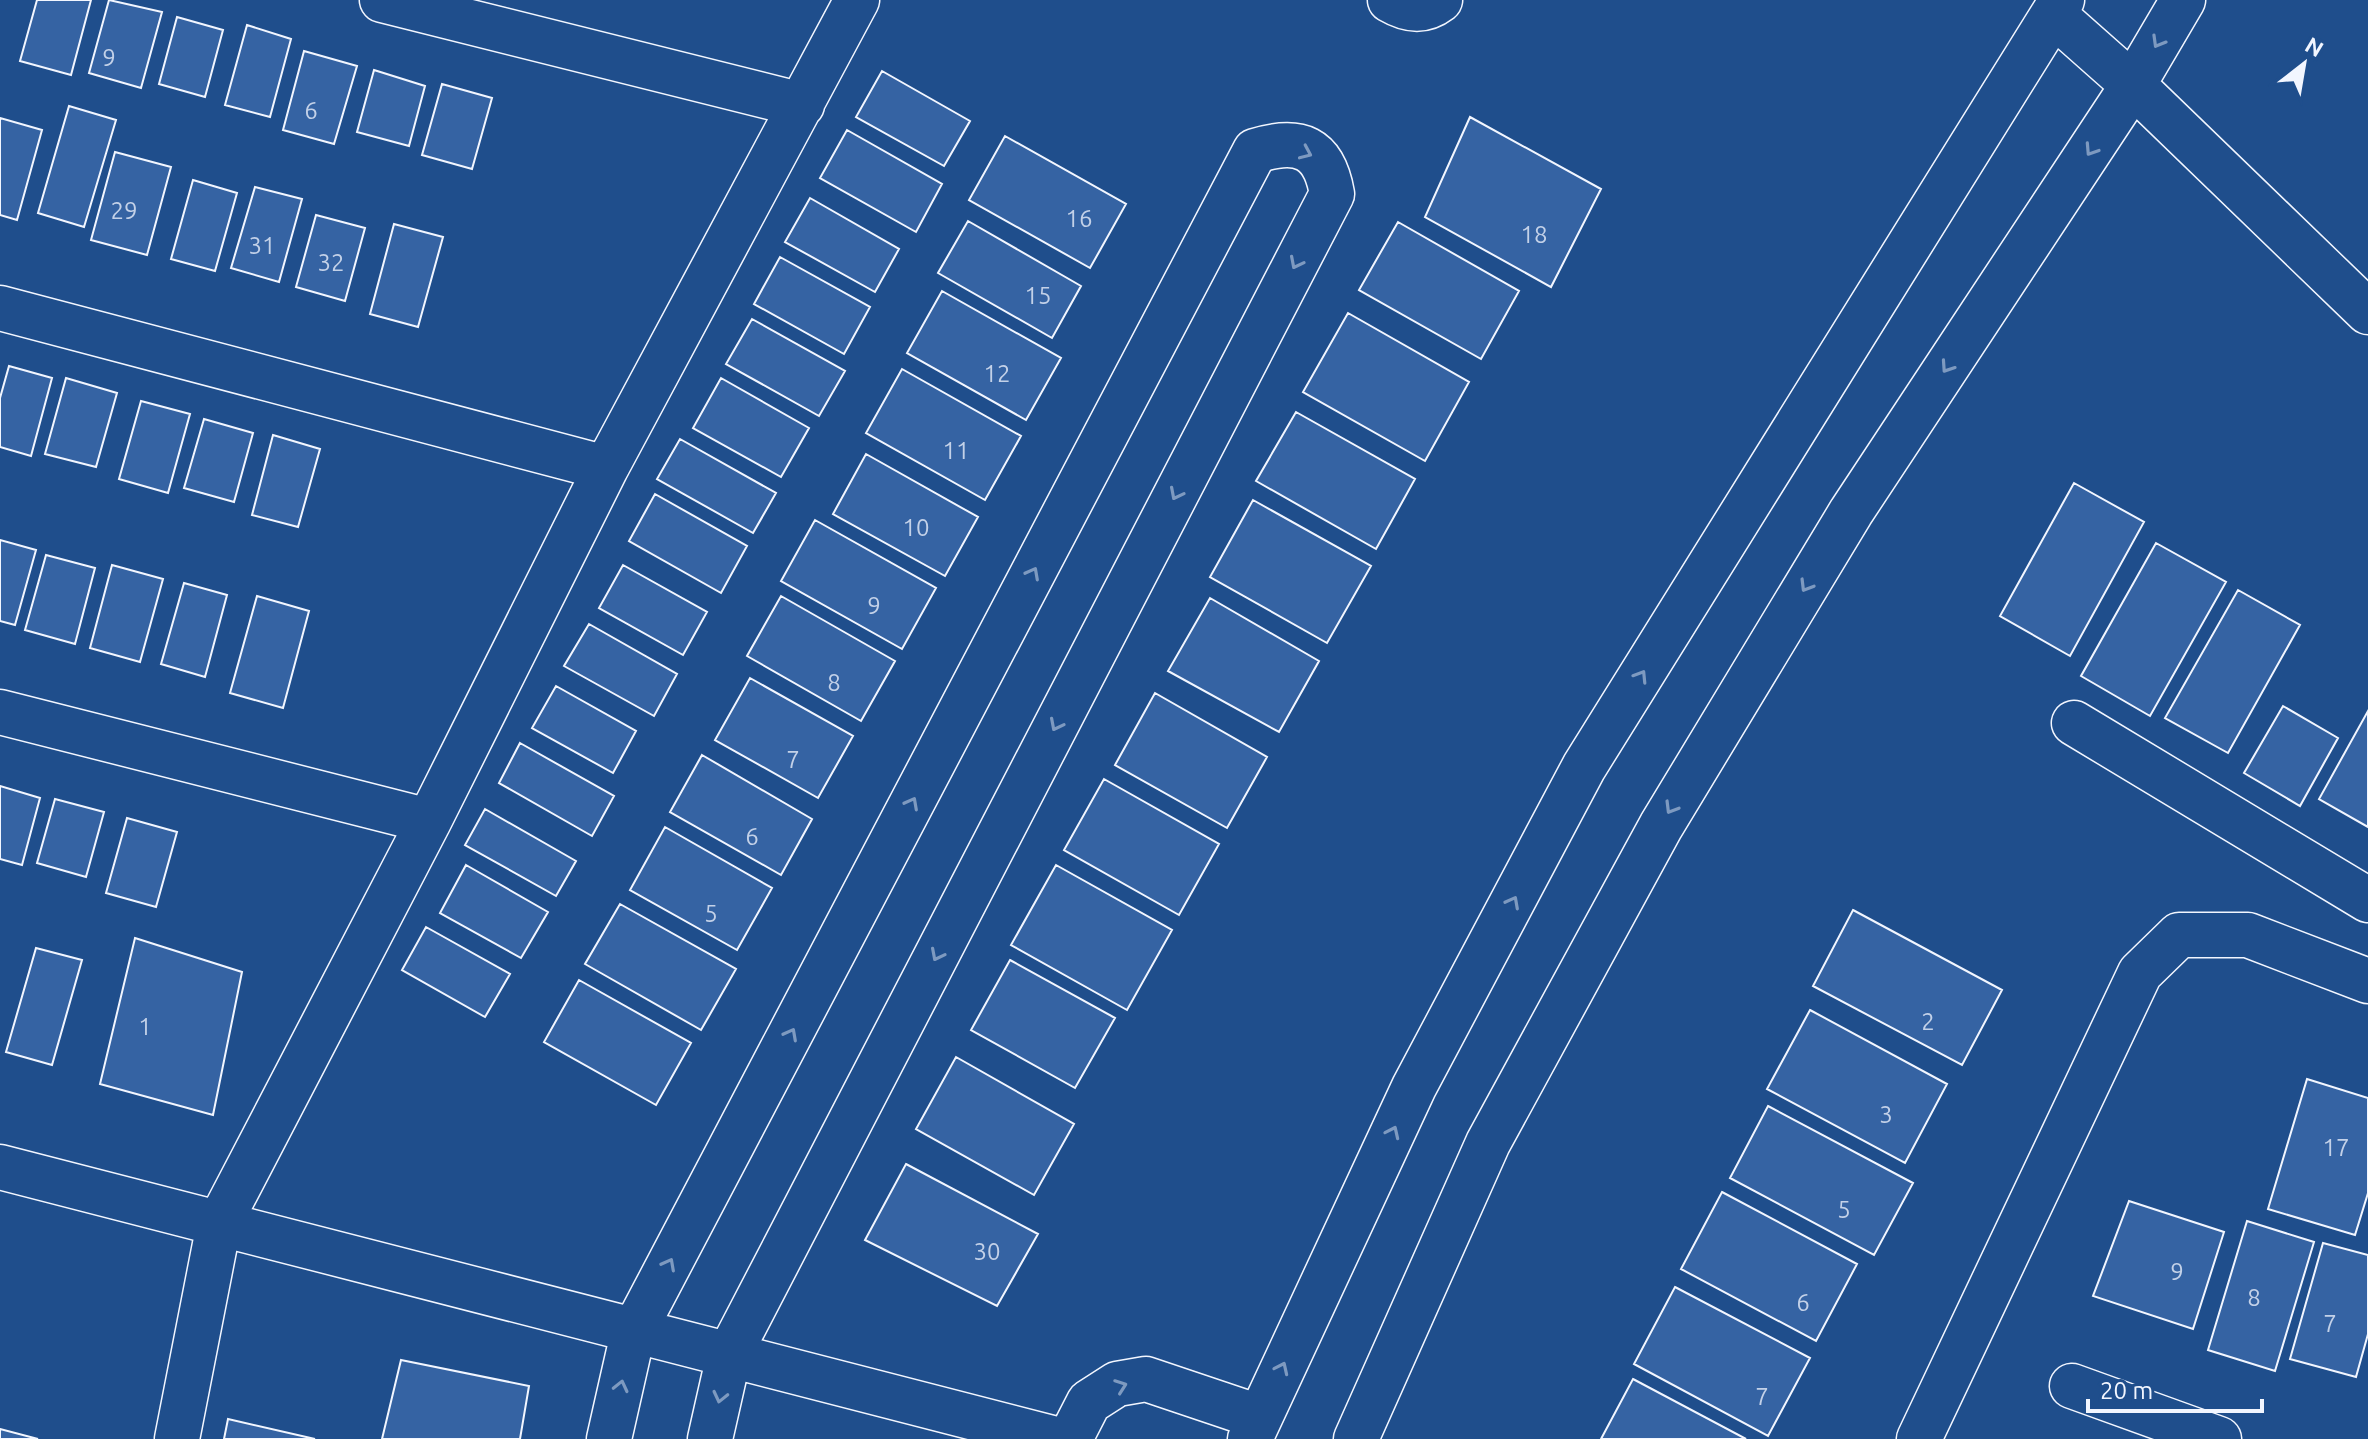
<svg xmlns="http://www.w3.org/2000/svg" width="2368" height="1439" font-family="Ubuntu,sans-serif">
  <rect width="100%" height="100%" fill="#1f4e8c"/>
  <path fill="#3563a3" stroke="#f2f6ff" stroke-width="2" d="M37,0H91L71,75L20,61Z
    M109,0L162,12L141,88L89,73Z
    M177,17L223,30L205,97L159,84Z
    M247,25L291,39L270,117L225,105Z
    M304,51L357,66L334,144L283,130Z
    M374,70L425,86L409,146L357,132Z
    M882,71L970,121L944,166L856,117Z
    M442,84L492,98L472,169L422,155Z
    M69,106L116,120L84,227L38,213Z
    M1470,117L1601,189L1551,287L1425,217Z
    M0,118L42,130L17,220L0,215Z
    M847,130L942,184L916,232L820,178Z
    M1005,136L1126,204L1090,268L969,200Z
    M115,152L171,167L147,255L91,240Z
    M193,180L237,193L215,271L171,259Z
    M255,187L302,199L279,282L231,268Z
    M810,198L899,249L875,292L785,242Z
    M316,215L365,228L345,301L296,287Z
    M968,221L1081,286L1052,338L938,273Z
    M1398,222L1519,291L1481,359L1359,290Z
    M394,224L443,237L418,327L370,314Z
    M780,257L870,307L844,354L754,304Z
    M942,291L1061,358L1026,420L907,353Z
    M1348,313L1469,382L1425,461L1303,392Z
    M752,319L845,371L819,416L726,364Z
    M9,366L52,378L31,456L0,447V398Z
    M902,369L1021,436L985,500L866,433Z
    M66,378L117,393L96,467L45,454Z
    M721,378L809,428L781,477L693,428Z
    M141,401L190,414L168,493L119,479Z
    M1296,412L1415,479L1376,549L1256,481Z
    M204,419L253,433L234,502L184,488Z
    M273,435L320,449L298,527L252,515Z
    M680,439L776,493L753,533L657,479Z
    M866,454L978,517L945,576L833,514Z
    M2074,483L2144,522L2070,656L2000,616Z
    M655,494L747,546L721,593L629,541Z
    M1253,500L1371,566L1327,643L1210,577Z
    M815,520L936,588L902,649L781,581Z
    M0,540L36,550L15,625L0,621Z
    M2156,543L2226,582L2150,716L2081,676Z
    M46,555L95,568L75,644L25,630Z
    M112,565L163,579L140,662L90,648Z
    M623,565L707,612L683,655L599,608Z
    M184,583L227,595L205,677L161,664Z
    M2238,590L2300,625L2228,753L2165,718Z
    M257,596L309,611L283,708L230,693Z
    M781,596L895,661L861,721L747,656Z
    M1210,598L1319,661L1279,732L1168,671Z
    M589,624L677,674L654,716L564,666Z
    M750,678L853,736L818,798L715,740Z
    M556,686L636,731L613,773L532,728Z
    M1155,693L1267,757L1227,828L1115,765Z
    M2283,706L2338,738L2300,806L2244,773Z
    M2368,711V827L2319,799Z
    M520,743L614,796L592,836L499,783Z
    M702,755L812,819L781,875L670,812Z
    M1104,779L1219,844L1179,915L1064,850Z
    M0,786L40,798L22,865L0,859Z
    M55,799L104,812L86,877L37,863Z
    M485,809L576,861L556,896L465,845Z
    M127,818L177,832L156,907L106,893Z
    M665,827L772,888L737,950L630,890Z
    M466,865L548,912L521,958L440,913Z
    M1056,865L1172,930L1127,1010L1011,945Z
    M620,904L736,969L701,1030L585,964Z
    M1853,910L2002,990L1962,1065L1813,986Z
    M426,927L510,974L485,1017L402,970Z
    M135,938L242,972L213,1115L100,1084Z
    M36,948L82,960L52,1065L6,1052Z
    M1010,960L1115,1018L1075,1088L971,1030Z
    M579,980L691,1043L656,1105L544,1042Z
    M1810,1010L1947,1084L1905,1163L1767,1089Z
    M956,1057L1074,1124L1034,1195L916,1129Z
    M2307,1079L2368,1098V1193L2355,1235L2268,1209Z
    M1768,1106L1913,1183L1874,1255L1730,1178Z
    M906,1164L1038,1234L997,1306L865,1240Z
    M1722,1192L1857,1264L1816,1341L1681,1269Z
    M2129,1201L2224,1232L2193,1329L2093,1296Z
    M2247,1221L2314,1242L2275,1371L2208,1350Z
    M2323,1243L2368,1255V1334L2356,1377L2290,1359Z
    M1675,1287L1810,1358L1768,1436L1634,1364Z
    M401,1360L529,1386L520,1439H382Z
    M1633,1379L1746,1439H1601Z
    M228,1419L315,1439H224Z
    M0,1429L38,1439H0Z"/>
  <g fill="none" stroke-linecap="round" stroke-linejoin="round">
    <defs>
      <path id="minor" d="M382,0L802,105
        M1390,0C1407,10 1423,13 1440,0
        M2054,15L2133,85L2368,312
        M0,308L606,468
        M0,712L429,821
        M2074,723L2368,900
        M0,1167L1056,1439
        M2072,1386L2219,1439
        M177,1439L219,1224L429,821L606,468L857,0
        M609,1439L633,1333L1255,151C1300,137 1324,147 1332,194L729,1355L710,1439
        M1070,1439L1089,1402L1117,1384L1146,1379L1259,1417
        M1250,1439L1414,1087L1584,767L2062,0
        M1356,1439L1488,1143L1661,826L1851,512L2133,85L2183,0
        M1919,1439L2140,973L2179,935H2248L2368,981"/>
    </defs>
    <use href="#minor" stroke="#f2f6ff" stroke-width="47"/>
    <use href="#minor" stroke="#1f4e8c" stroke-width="44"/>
  </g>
  <defs><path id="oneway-chevron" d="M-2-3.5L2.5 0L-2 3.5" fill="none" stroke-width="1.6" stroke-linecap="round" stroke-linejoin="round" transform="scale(2)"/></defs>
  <g stroke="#7e9ac0">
    <use href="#oneway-chevron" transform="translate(2158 42) rotate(120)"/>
    <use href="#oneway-chevron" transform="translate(2091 150) rotate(123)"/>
    <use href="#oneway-chevron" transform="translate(1306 153) rotate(24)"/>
    <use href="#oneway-chevron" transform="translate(1296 263) rotate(117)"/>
    <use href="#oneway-chevron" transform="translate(1947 367) rotate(124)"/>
    <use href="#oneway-chevron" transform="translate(1176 494) rotate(117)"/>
    <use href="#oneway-chevron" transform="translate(1033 573) rotate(-62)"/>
    <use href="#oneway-chevron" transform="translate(1806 586) rotate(121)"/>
    <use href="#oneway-chevron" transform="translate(1641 676) rotate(-58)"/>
    <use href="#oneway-chevron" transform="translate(1056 725) rotate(117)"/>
    <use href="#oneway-chevron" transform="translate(912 803) rotate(-62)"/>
    <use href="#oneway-chevron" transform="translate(1671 808) rotate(121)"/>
    <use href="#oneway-chevron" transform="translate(1513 902) rotate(-62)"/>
    <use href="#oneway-chevron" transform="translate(937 955) rotate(117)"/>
    <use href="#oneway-chevron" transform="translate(791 1034) rotate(-62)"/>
    <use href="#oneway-chevron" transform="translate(1393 1132) rotate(-65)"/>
    <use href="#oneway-chevron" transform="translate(669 1264) rotate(-62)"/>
    <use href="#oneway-chevron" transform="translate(1282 1368) rotate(-65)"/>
    <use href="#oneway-chevron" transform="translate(621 1386) rotate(-77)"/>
    <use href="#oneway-chevron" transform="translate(1121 1386) rotate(-20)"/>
    <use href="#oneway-chevron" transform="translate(720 1397) rotate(103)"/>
  </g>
  <g text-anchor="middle" stroke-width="6" stroke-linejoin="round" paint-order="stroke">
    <g font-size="24" fill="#c3d1e8">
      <text x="109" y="66">9</text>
      <text x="311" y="119">6</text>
      <text x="124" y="219">29</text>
      <text x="1079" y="227">16</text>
      <text x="1534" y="243">18</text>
      <text x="262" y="254">31</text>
      <text x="331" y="271">32</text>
      <text x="1038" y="304">15</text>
      <text x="997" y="382">12</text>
      <text x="956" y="459">11</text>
      <text x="916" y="536">10</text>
      <text x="874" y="614">9</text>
      <text x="834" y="691">8</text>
      <text x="793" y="768">7</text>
      <text x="752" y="845">6</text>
      <text x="711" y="922">5</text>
      <text x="1928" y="1030">2</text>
      <text x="145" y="1035">1</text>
      <text x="1886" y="1123">3</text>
      <text x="2336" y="1156">17</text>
      <text x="1844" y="1218">5</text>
      <text x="987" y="1260">30</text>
      <text x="2177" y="1280">9</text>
      <text x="2254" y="1306">8</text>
      <text x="1803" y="1311">6</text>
      <text x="2330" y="1332">7</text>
      <text x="1762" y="1405">7</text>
    </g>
  </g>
  <g transform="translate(2304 64) rotate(31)" stroke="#1f4e8c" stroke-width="6" paint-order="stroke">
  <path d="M0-6L14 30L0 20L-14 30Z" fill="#f2f6ff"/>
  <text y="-12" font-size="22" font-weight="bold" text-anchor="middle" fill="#f2f6ff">N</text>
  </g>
  <path d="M2088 1399v12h174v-12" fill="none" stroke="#f2f6ff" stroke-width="4"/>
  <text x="2100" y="1399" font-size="24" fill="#f2f6ff" stroke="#1f4e8c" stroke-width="6" paint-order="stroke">20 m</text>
</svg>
